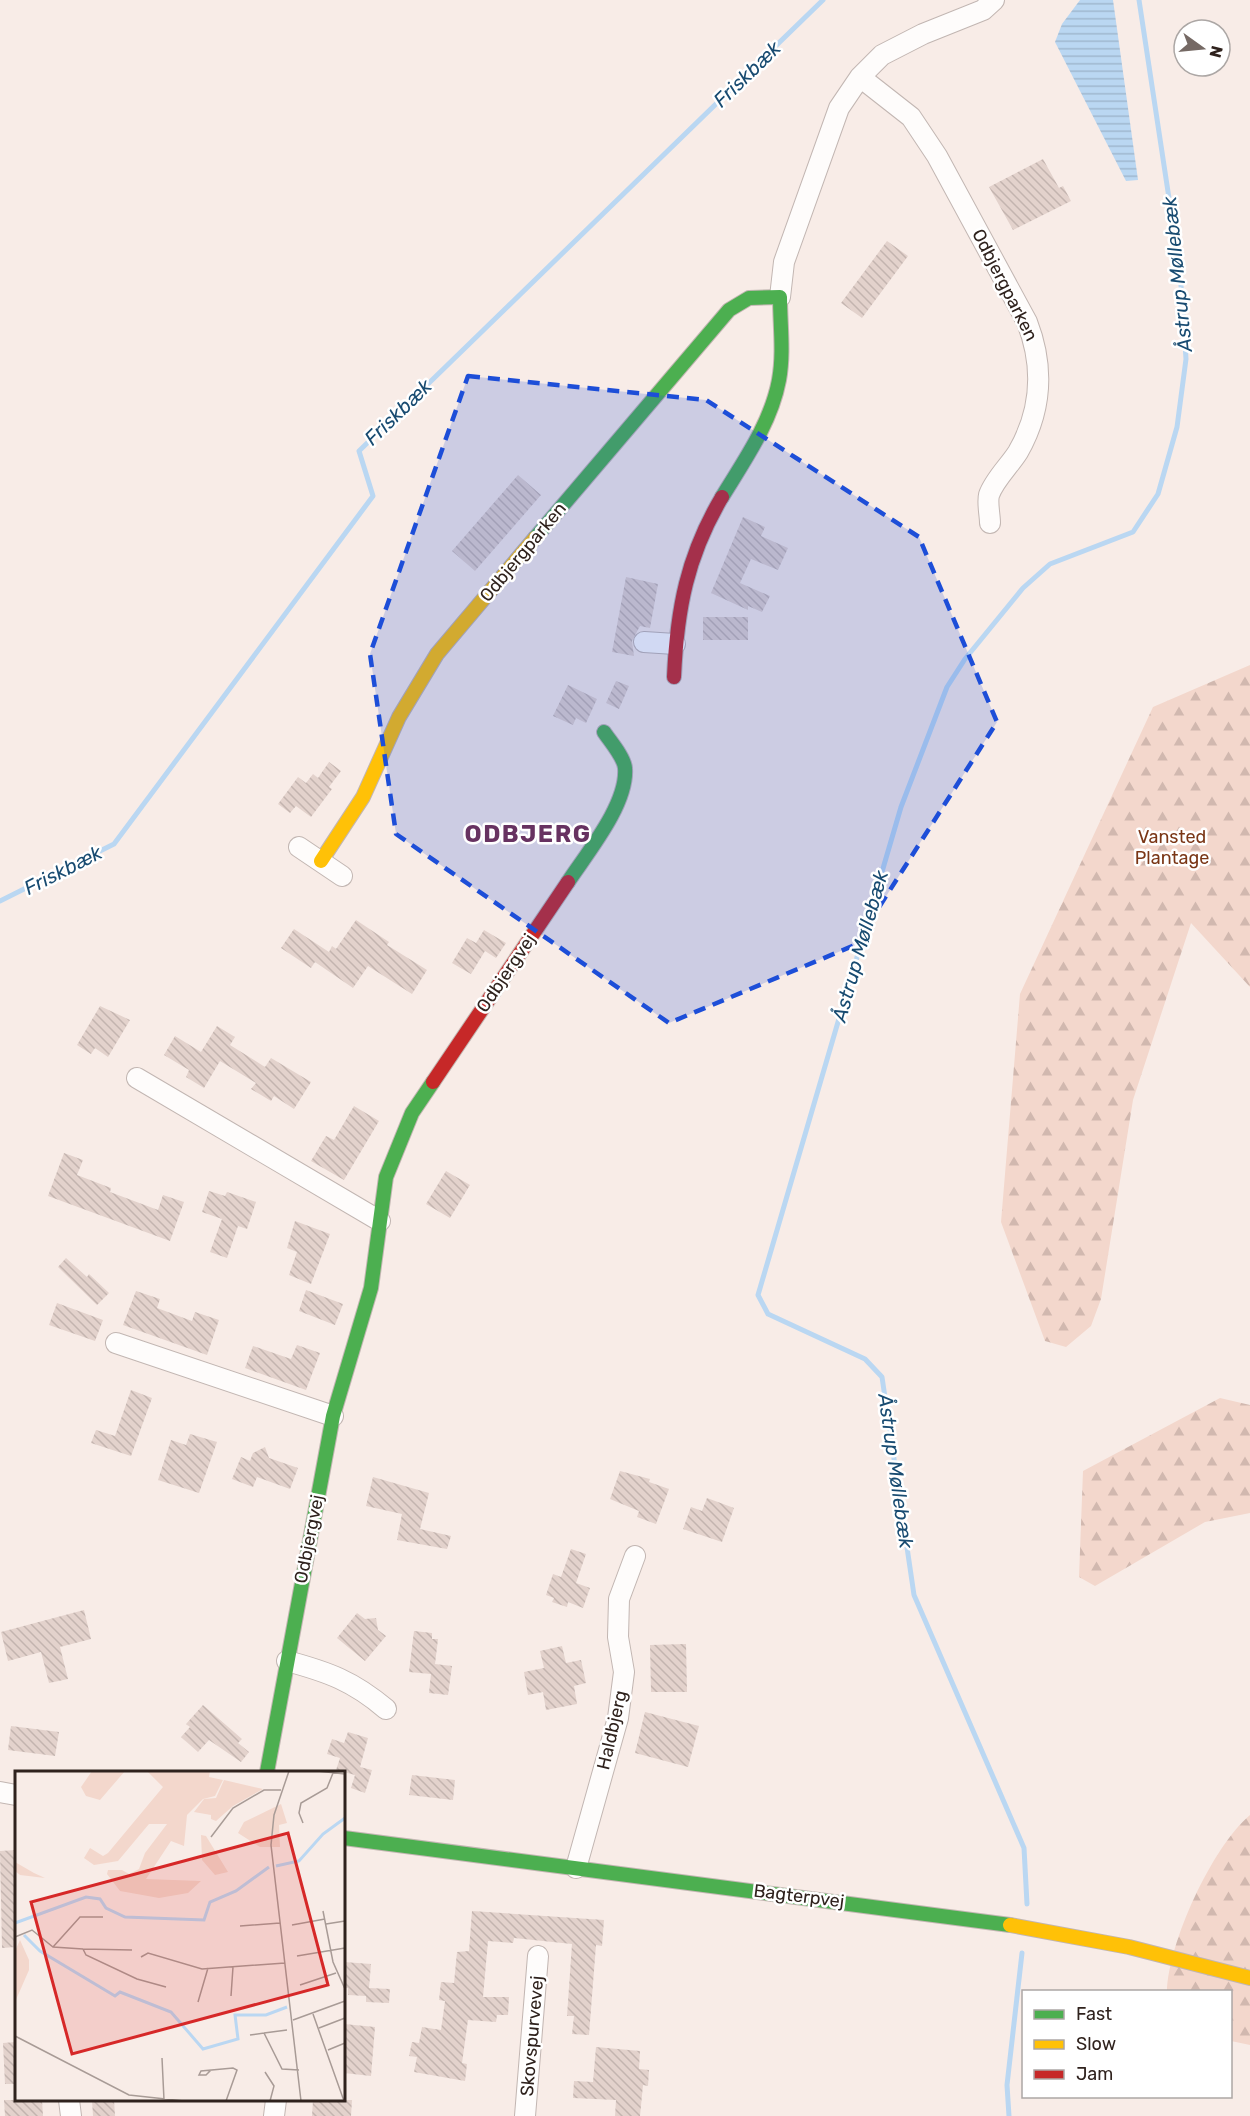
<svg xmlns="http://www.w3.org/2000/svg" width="1250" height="2116" font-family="Rubik,sans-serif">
  <defs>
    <pattern id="forest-firs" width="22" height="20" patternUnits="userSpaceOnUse" patternTransform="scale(1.5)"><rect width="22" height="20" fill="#f3d7cc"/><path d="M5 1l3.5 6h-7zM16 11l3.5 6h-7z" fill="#d1b8af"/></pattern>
    <pattern id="water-rules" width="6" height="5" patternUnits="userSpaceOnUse" patternTransform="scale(1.5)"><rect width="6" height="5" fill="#bad7f2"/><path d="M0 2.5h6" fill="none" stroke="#a0b8cf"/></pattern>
    <pattern id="building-back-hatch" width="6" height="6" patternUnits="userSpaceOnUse" patternTransform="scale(1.5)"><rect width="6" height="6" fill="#e3d2cc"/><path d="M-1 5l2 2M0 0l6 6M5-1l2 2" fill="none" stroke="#c3b4af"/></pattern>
  </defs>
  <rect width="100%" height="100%" fill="#f8ece7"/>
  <path fill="url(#forest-firs)" d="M1250,665V987L1191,923L1133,1100L1101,1299L1091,1326L1066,1347L1045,1341L1001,1222L1020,994L1153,707Z
    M1220,1398L1250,1405V1513L1205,1522L1095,1586L1079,1577L1083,1471Z
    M1250,1815V2045L1231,2041L1230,1992H1167C1168,1943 1212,1847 1250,1815Z"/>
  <path fill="url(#water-rules)" d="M1080,0H1113L1138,180L1126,181L1055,42L1062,24Z"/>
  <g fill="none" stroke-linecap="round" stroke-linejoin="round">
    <path stroke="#bad7f2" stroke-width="5" d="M0,901L114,844L373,496L359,451L823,0
      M1027,1904L1024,1848L914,1595L882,1377L865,1359L768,1314L758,1295L901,807L947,687L965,659L1023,588L1050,564L1133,532L1158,494L1177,427L1186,359L1180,271L1139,0
      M1009,2116L1007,2085L1022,1953"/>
  </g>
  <path fill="url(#building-back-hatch)" d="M1043,159L1059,188L1063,186L1071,201L1013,230L989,187Z
    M887,241L908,256L862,318L841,303Z
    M518,475L541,495L475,571L452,551Z
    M743,517L765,527L761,536L788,548L778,570L751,559L740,583L770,596L762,612L748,606V610L711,593Z
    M626,577L658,584L650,628L640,626L632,641L634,656L612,652Z
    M703,617H748V640H703Z
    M616,681L629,686L619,709L606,703Z
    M568,685L597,699L586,723L576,718L573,725L553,716Z
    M329,762L341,771L329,787L332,789L311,817L296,806L290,813L278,804L298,777L306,783L313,774L318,778Z
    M356,920L389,942L387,945L427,970L412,994L368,966L353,988L315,962L311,968L281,948L294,929L329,952L332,946L336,949Z
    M484,930L506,943L496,958L485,951L471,974L452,963L467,938L476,943Z
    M100,1006L130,1020L108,1057L95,1048L91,1054L77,1045Z
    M217,1026L235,1037L230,1045L265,1067L271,1058L311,1082L294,1109L274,1096L271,1101L251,1089L256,1083L220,1061L204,1088L186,1077L189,1070L164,1055L175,1036L201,1052Z
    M354,1106L379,1121L344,1180L311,1161L326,1136L334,1140Z
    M64,1153L83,1160L77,1175L111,1188L110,1192L158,1210L163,1195L184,1202L170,1241L48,1196Z
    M446,1171L470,1185L450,1218L426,1204Z
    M209,1191L225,1196L227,1192L256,1202L247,1229L238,1226L227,1258L210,1252L222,1219L202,1212Z
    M295,1221L330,1234L311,1284L289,1275L297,1252L287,1248Z
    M66,1258L87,1277L89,1274L109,1293L97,1305L58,1267Z
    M306,1290L343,1304L335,1325L299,1311Z
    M136,1291L160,1299L157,1308L192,1321L195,1312L219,1320L207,1355L123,1325Z
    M57,1303L103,1320L95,1341L49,1325Z
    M297,1345L320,1353L306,1390L245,1368L253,1346L291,1359Z
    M131,1390L152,1398L131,1456L91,1443L96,1430L115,1436Z
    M190,1434L217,1442L199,1493L158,1480L171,1440L186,1445Z
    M265,1447L269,1458L298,1468L290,1489L257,1477L253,1487L232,1479L241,1457L250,1461L253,1453Z
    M620,1471L650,1479L649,1482L669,1489L656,1524L637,1517L639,1511L610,1499Z
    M373,1477L429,1493L420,1529L451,1536L447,1549L397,1540L402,1514L366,1506Z
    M707,1498L734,1508L722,1542L683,1529L691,1507L702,1511Z
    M571,1549L586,1554L576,1583L590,1588L583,1608L568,1602L567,1607L552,1602L554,1598L546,1595L553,1574L561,1577Z
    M84,1610L91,1639L60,1647L68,1679L49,1683L41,1652L8,1661L1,1632Z
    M357,1613L365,1619L376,1618L378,1630L386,1636L365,1661L337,1638Z
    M414,1631L432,1633V1639H438L435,1664L452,1666L448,1695L429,1693L431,1674L409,1672Z
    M686,1644L687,1692H651L650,1645Z
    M562,1646L566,1663L581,1660L586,1683L574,1686L577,1704L546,1710L543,1692L528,1695L524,1672L544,1668L540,1651Z
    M203,1705L242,1739L238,1743L249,1752L241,1762L209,1740L198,1752L181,1737L190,1727L186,1724Z
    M645,1712L699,1726L688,1767L635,1753Z
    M11,1726L59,1732L55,1756L8,1750Z
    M348,1732L368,1738L360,1767L372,1770L365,1793L351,1788L355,1775L336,1770L340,1758L327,1754L332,1739L344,1743Z
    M412,1775L455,1780L453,1800L409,1795Z
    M16,1850V1947L2,1948L0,1851Z
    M472,1911L604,1920L602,1946L596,1945L589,2035L572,2034L574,2016H567L572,1944L514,1938L513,1943L488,1941L483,1997H509L508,2015H497L496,2022L468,2020L462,2063L467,2064L465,2081L414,2072L417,2057L409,2056L412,2042L419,2043L422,2027L441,2030L445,2001L439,2000L441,1982L454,1983L457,1952L469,1951Z
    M344,1962L371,1964L369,1988L390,1989L389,2003L366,2002V1996L348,1995V1988H344Z
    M344,2024L375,2027L371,2076L344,2073Z
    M16,2042V2084H5L3,2043Z
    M596,2047L640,2051L639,2069L649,2070L648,2086L643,2085L640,2116H615L616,2100L573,2098L574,2081L593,2082Z
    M4,2100H42L43,2116H5Z
    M92,2100H114L115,2116H93Z
    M313,2100H352L351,2116H312Z"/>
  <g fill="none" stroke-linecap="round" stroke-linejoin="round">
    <defs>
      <path id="street" d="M860,77L911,117L937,156L1027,322C1044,366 1042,410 1018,452C1010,465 994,480 989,495C987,503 990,515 990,523
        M780,297L784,262L839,108L860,77L882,55L923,34L983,10L994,0
        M644,642L675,644
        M299,847L342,876
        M137,1078L380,1221
        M116,1343L333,1416
        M287,1661C328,1672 353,1681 386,1709
        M0,1792L16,1795
        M576,1868L618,1718L624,1672L618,1637L619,1599L635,1556
        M69,2100L71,2116
        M274,2116L276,2100
        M525,2116L538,1956"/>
      <path id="fast" d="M535,538L729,310L749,298L780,297C780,325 784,353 779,380C771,423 744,461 722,497
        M568,882C587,853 628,804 625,768C624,757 610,741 604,732
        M267,1772L333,1416L371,1288L386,1177L412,1113L433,1082
        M344,1838L1010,1925"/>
      <path id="slow" d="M321,861L363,797L399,717L437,654L535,538
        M1010,1925L1129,1947L1250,1978"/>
      <path id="jam" d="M674,677C677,609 687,556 722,497
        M433,1082L568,882"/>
    </defs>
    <use href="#street" stroke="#c2b6b2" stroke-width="22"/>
    <use href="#fast" stroke="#c2b6b2" stroke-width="16"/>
    <use href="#slow" stroke="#c2b6b2" stroke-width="16"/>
    <use href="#jam" stroke="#c2b6b2" stroke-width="16"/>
    <use href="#street" stroke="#fefcfb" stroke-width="20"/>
    <use href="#fast" stroke="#4caf50" stroke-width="14"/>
    <use href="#slow" stroke="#ffc107" stroke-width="14"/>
    <use href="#jam" stroke="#c62828" stroke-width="14"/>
  </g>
  <path fill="#1d4ed8" fill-opacity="0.2" stroke="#1d4ed8" stroke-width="4.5" stroke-dasharray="12 8" stroke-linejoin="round" d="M468,376L706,400L919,537L997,722L855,945L669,1023L396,834L370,654Z"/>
  <g text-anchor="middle" stroke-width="5" stroke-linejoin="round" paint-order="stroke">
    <g font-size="18" fill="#2f221d" stroke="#fff">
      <text transform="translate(1005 285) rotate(63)" y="6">Odbjergparken</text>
      <text transform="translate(523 552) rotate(-50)" y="6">Odbjergparken</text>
      <text transform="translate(506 973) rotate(-56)" y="6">Odbjergvej</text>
      <text transform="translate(309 1539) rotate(-79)" y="6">Odbjergvej</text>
      <text transform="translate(612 1730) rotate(-77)" y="6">Haldbjerg</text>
      <text transform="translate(799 1896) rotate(7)" y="6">Bagterpvej</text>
      <text transform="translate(532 2036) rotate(-85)" y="6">Skovspurvevej</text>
    </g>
    <g font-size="18" fill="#7a3616" stroke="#fff">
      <text x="1172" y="843">Vansted<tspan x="1172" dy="21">Plantage</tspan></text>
    </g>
    <g font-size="20" font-style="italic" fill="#184b71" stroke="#fff">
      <text transform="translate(747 74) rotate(-44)" y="7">Friskbæk</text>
      <text transform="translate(1177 274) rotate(-96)" y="7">Åstrup Møllebæk</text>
      <text transform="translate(398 412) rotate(-44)" y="7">Friskbæk</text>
      <text transform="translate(63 870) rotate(-27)" y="7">Friskbæk</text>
      <text transform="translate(860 946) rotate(-74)" y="7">Åstrup Møllebæk</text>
      <text transform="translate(896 1471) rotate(82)" y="7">Åstrup Møllebæk</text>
    </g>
    <g font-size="24" font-weight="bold" letter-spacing="1.5" fill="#673261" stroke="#fff">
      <text x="528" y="842">ODBJERG</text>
    </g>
  </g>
  <g transform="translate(15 1771)">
    <rect width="330" height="330" fill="#f8ece7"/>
    <path d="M77,0H110L85,29L71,25L66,16ZM132,0H195L194,6L208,9L200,25L188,28L172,44L169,75L156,70L131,108L186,110L173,122L144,127L105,120L92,103L93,99H107L114,103L124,98L130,82L152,53H134L103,90L79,94L69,87L75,77L88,85L93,82L148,16ZM209,9L248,18L218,35L201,50L196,48V44L179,41L189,28L201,27ZM266,33L272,52L264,54L265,76H245L223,62L229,51ZM186,64L191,65L213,101L200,104L187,89ZM0,91L19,102L30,107L5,104L0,100ZM5,169L14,189V199L0,231V180Z" fill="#f3d7cc"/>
    <path fill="none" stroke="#bad7f2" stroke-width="3" d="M261,95L284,90L308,63L330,47M0,152L71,126L85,128L91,137L110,146L189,149L195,131L221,120L254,96M9,164L25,180L100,225L105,221L156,241L188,278L223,268L220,244H251L272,236"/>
    <path fill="none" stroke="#a89b96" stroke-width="1.5" d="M274,0L259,44L256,74L286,330M302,0L330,3M288,52L284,42L286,32L312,17L318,2M196,66L218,37L249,19H266M308,140L318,191L330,218M311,153L330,150M277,154L310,148M225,155L265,152M0,166L17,159L38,176L68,178M38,176L65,146H88M117,179L68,178L71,184L122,208L151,216M282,185L330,177M126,186L133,182L187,198L270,192M285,214L321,202M216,225L218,196M183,231L193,197M298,243L329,330M278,249L330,230M304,257L330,247M249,262L272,259M235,264L249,262L267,298L284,299M0,265L114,324L169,330M313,279L330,272M147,287L149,329M196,299L191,304H184L186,300L218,297L222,299L211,330M250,301L259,315L255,330"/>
    <path fill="#d62828" fill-opacity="0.15" stroke="#d62828" stroke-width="3" d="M273,62L313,214L57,283L16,131Z"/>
    <rect width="330" height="330" fill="none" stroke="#2f221d" stroke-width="3"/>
  </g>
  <rect x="1022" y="1990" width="210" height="108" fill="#ffffff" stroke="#aca7a5" stroke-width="1.5"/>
  <rect x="1034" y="2010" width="30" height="9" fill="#4caf50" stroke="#aca7a5" stroke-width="1.5"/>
  <text x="1076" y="2020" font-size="18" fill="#2f221d">Fast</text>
  <rect x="1034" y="2040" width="30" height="9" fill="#ffc107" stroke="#aca7a5" stroke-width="1.5"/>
  <text x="1076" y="2050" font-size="18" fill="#2f221d">Slow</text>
  <rect x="1034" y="2070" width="30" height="9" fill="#c62828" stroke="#aca7a5" stroke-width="1.5"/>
  <text x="1076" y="2080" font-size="18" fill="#2f221d">Jam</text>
  <g transform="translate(1202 48) rotate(105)"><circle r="28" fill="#ffffff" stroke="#aca7a5" stroke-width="1.5"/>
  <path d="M0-4.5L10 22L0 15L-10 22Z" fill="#756964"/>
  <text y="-9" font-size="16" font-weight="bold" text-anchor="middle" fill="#2f221d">N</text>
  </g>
</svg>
